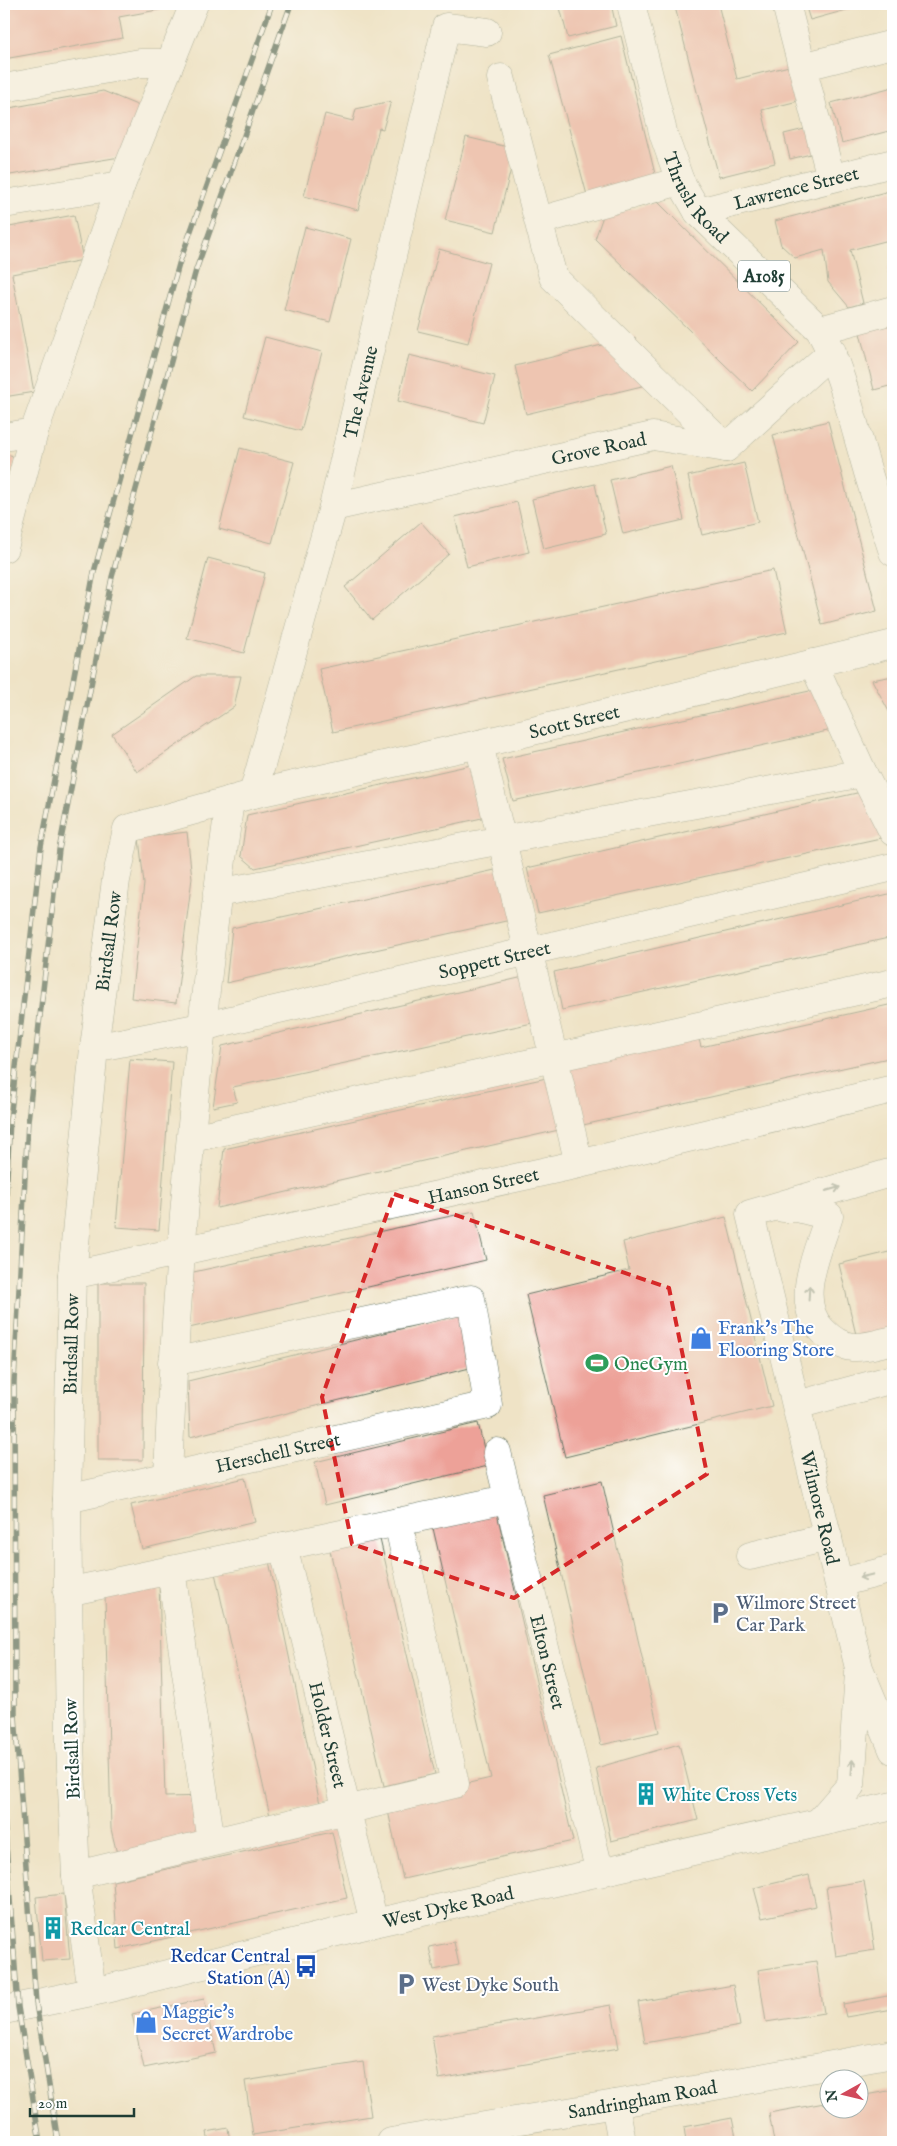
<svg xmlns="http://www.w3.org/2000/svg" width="897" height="2146" font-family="'IM FELL English',serif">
  <rect width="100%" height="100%" fill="#fff"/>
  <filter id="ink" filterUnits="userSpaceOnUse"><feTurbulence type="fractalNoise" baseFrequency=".02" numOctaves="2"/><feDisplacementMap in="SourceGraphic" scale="10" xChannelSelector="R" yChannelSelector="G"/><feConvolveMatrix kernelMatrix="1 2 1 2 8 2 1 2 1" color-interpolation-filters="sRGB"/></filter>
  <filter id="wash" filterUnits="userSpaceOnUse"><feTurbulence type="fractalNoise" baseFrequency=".0096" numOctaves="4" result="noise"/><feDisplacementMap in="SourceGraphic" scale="20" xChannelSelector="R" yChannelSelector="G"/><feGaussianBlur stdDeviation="1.12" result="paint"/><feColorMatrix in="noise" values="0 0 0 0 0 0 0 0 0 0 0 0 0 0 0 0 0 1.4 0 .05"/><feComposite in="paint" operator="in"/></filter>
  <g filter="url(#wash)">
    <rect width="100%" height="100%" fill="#efe3c6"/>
    <g id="blocks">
      <path fill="#eda198" d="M4,4H185V5L119,17L123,38L4,59Z
        M559,4H611L616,26L568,38Z
        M686,4H718L737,79L801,63L810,98L762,110L775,163L719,177L675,7Z
        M805,4H868L810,20Z
        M621,36L656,178L587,195L549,55Z
        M893,87V130L842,143L831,103Z
        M103,91L144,108L126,156L4,176V109Z
        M391,101L383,129L379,128L358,210L304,196L325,114L353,121L356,109Z
        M817,126L823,151L790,159L784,134Z
        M466,137L516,149L495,232L445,220Z
        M893,190V239L850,250L863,303L849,307L828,282L824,250L795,258L781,245L775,221Z
        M658,202L799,342L752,391L595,239L603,216Z
        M74,215L83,260L12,274L34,392L4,397V228Z
        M305,227L351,239L330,322L284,310Z
        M439,249L489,263L468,343L418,331Z
        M893,265V286L888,267Z
        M893,320V385L874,390L859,329Z
        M265,337L322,352L301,431L244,416Z
        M635,337L646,385L526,414L515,366Z
        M409,355L495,376L483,423L398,401Z
        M828,421L877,611L822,625L773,435Z
        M240,448L294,462L272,543L219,529Z
        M11,455L16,459L4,500V456Z
        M744,463L758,522L702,535L688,476Z
        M671,466L684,520L623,534L610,480Z
        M595,484L606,534L544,549L532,499Z
        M517,502L529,552L467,567L455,517Z
        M421,522L449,554L372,620L345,587Z
        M208,558L265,573L244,653L187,638Z
        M773,570L787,632L333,732L319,669Z
        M196,676H241L234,707L137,772L112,734Z
        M893,676V719L872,680Z
        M823,688L841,728L513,801L502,759Z
        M480,763L491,816L255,868L241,856L247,815Z
        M870,790L885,837L538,913L527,868Z
        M187,832L192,878L176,1003L131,998L144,884L139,838Z
        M504,868L515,919L226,983L232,928Z
        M893,893V937L562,1010L554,972Z
        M528,976L537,1022L233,1087L237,1102L213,1107L222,1046Z
        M893,1004V1057L583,1125L569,1063L698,1035L701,1047Z
        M130,1059L172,1062L159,1230L116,1227Z
        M551,1077L563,1129L217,1208L224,1149Z
        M474,1211L486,1260L189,1328V1273Z
        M726,1217L772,1406L565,1457L526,1295L629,1270L623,1242Z
        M893,1251V1334L858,1343L839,1264Z
        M98,1283H144L143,1460H98Z
        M478,1310L490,1363L190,1437L188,1381Z
        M478,1423L488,1466L325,1505L315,1462Z
        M245,1478L255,1522L142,1549L131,1505Z
        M602,1481L659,1732L601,1745L543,1495Z
        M496,1509L573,1841L403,1879L386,1802L491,1778L432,1524Z
        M379,1535L435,1774L384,1786L329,1546Z
        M269,1561L320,1804L270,1816L215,1573Z
        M159,1582L165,1797L212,1796L219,1834L118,1858L111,1829L105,1595Z
        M679,1744L698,1820L611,1841L596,1768Z
        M332,1832L347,1898L118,1949L113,1881Z
        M809,1875L816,1906L762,1918L754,1888Z
        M864,1881L875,1950L836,1956L826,1887Z
        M64,1894L70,1959L42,1961L36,1897Z
        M454,1942L459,1965L434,1970L429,1947Z
        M816,1961L824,2013L766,2022L758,1970Z
        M733,1985L740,2026L645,2043L638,2002Z
        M893,1995V2009L846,2017L843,2004Z
        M204,1999L216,2053L144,2068L132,2014Z
        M611,2005L619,2048L439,2079L432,2036Z
        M363,2062L371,2116L253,2135L245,2081Z
        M893,2090V2142H774L769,2113L830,2102V2108H860V2096Z
        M732,2118L737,2142H686L684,2127Z
        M228,2128L230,2142H209L207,2132Z"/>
    </g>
  </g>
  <g filter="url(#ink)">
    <use href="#blocks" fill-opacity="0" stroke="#687767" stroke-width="1"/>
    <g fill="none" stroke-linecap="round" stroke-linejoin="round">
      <defs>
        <g id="minor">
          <path d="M786,4L831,178"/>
          <path d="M802,67L893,44"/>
          <path d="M501,78L553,277L726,448"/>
          <path d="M4,88L140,63H170"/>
          <path d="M4,204L121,185"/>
          <path id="s1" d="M698,212L893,163"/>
          <path d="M539,221L680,181"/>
          <path d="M820,330L893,310"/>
          <path d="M4,437L34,432"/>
          <path id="s2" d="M333,507L653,436L726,448L832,352"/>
          <path d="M4,548L34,432L121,185L194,4"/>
          <path d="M813,663L863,773L893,832"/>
          <path d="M479,744L579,1164"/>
          <path id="s3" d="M253,794L333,507L446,27L487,32"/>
          <path d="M217,893L863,773"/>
          <path id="s4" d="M94,1048L201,1027L893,867"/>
          <path d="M192,1138L893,983"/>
          <path id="s5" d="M893,1172L750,1214L859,1668L893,1750"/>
          <path d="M783,1208H797L829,1216C819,1250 792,1302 823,1331C846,1355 864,1347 893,1340"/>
          <path id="s6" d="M72,1275L579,1164L893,1089"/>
          <path d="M797,1405L893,1379"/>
          <path id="s7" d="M497,1452L600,1873"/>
          <path d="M168,1476C177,1250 199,1024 230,800"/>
          <path id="s8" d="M67,1499L488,1405L471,1299L172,1362"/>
          <path id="s9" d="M283,1546L374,1923"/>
          <path d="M750,1556L828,1537"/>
          <path d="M171,1570L211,1842"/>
          <path d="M839,1583L893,1569"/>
          <path d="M67,1592L507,1499"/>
          <path d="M819,1822L851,1785L859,1673"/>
          <path d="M76,1875L455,1784L398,1522"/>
          <path id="s10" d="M92,1992L76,1875L70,1745L67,1499L72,1275L94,1048L116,880L127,829L253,794L479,744L893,644"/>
          <path id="s11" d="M4,2010L106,1989L374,1923L893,1806"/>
          <path d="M615,2104L622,2142"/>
          <path id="s12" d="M391,2142L615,2104L893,2054"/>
        </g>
        <g id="major">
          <path id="s13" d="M631,4L664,136L680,181L698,212L820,330C838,363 847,398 857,434C868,474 880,513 893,552"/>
        </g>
      </defs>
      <use href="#minor" stroke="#687767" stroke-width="29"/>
      <use href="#major" stroke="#687767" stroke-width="29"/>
      <use href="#minor" stroke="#fff" stroke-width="28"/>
      <use href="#major" stroke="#fff" stroke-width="28"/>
      <defs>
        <path id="rail" d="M4,1234L10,1120L41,847L94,572L179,264L272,4
          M4,1818L18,2007L40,2142
          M58,2142L36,2003L15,1715L14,1382L28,1121L59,850L112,577L196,270L291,4"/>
      </defs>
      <use href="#rail" stroke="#1f3d34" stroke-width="5.5"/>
      <use href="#rail" stroke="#fff" stroke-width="4" stroke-dasharray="11" stroke-linecap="butt"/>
    </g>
    <defs><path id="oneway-shaft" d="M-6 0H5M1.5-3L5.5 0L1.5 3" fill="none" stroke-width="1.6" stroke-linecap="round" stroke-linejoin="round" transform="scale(1.25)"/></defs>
    <g stroke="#8f9e9a">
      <use href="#oneway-shaft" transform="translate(833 1189) rotate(-16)"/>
      <use href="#oneway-shaft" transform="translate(809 1293) rotate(-87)"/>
      <use href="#oneway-shaft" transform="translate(866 1576) rotate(166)"/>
      <use href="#oneway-shaft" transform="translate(852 1767) rotate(-86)"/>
    </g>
  </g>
  <path d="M0 0H897V2146H0ZM394,1194L669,1288L707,1474L514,1598L352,1544L322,1397Z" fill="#efe3c6" fill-opacity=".55" fill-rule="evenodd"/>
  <path fill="none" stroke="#d62828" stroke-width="4" stroke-dasharray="10 6" stroke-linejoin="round" d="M394,1194L669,1288L707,1474L514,1598L352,1544L322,1397Z"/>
  <defs>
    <symbol id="shop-bare" viewBox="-9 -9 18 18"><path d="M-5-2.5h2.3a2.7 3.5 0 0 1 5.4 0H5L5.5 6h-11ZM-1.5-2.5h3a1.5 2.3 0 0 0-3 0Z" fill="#3f7fe0" stroke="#fff" stroke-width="2.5" paint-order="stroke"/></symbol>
    <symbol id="stadium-bare" viewBox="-9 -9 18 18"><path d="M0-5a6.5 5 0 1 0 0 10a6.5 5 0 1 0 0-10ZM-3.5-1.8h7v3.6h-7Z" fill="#2e9e5b" stroke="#fff" stroke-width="2.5" paint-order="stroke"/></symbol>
    <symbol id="parking-bare" viewBox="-9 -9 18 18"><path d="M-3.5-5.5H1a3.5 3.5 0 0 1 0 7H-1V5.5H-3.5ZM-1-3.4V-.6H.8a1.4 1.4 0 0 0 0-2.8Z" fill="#5c6f8a" stroke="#fff" stroke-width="2.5" paint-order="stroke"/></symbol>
    <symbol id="building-bare" viewBox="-9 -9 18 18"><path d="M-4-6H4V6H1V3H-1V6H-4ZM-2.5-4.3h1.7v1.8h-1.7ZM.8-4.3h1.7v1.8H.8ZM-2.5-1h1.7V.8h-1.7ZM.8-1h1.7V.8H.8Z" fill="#0f9aa8" stroke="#fff" stroke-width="2.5" paint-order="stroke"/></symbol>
    <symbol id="bus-bare" viewBox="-9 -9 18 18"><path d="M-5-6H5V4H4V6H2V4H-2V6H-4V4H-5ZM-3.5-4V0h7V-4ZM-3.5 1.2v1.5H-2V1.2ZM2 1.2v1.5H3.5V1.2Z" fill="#1a4fb4" stroke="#fff" stroke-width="2.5" paint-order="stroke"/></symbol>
  </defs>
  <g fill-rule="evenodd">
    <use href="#shop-bare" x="685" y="1322" width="32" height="32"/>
    <use href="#stadium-bare" x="581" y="1347" width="32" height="32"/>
    <use href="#parking-bare" x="704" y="1597" width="32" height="32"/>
    <use href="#building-bare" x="630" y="1778" width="32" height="32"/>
    <use href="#building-bare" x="37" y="1912" width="32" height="32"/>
    <use href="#bus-bare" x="290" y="1950" width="32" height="32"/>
    <use href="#parking-bare" x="390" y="1968" width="32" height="32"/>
    <use href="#shop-bare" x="130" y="2006" width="32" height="32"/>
  </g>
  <g text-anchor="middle" stroke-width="4" stroke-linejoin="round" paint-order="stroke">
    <rect fill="#fff" stroke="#627771" stroke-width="1" x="738" y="260.5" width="52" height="31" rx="4"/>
    <g font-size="18" font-weight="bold" fill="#1f3d34">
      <text x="764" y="282">A1085</text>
    </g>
    <g font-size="19" fill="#1f3d34" stroke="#fff">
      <text dy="7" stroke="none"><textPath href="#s1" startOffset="101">Lawrence Street</textPath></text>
      <text dy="7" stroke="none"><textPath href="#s13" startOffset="206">Thrush Road</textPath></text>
      <text dy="7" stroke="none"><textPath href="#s3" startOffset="416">The Avenue</textPath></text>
      <text dy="7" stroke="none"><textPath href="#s2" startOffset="272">Grove Road</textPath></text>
      <text dy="7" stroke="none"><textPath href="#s10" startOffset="1628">Scott Street</textPath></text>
      <text dy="7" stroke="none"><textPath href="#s10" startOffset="1054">Birdsall Row</textPath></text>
      <text dy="7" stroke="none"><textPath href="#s4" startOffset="410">Soppett Street</textPath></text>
      <text dy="7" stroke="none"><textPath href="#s6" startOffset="421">Hanson Street</textPath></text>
      <text dy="7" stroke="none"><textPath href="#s10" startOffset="649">Birdsall Row</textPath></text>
      <text dy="7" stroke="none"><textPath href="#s8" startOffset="216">Herschell Street</textPath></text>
      <text dy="7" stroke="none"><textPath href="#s5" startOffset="451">Wilmore Road</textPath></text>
      <text dy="7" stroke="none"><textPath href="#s7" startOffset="216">Elton Street</textPath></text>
      <text dy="7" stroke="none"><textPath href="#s9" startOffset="194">Holder Street</textPath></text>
      <text transform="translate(71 1749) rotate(-92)" y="7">Birdsall Row</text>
      <text dy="7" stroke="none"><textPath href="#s11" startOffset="456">West Dyke Road</textPath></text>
      <text dy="7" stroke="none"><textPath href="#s12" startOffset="255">Sandringham Road</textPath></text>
    </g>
    <g font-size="19" fill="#366cbe" stroke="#fff" text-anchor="start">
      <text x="718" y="1334">Frank's The<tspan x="718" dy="22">Flooring Store</tspan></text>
      <text x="162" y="2018">Maggie's<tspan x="162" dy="22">Secret Wardrobe</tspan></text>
    </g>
    <g font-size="19" fill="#27864d" stroke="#fff" text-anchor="start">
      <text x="614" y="1370">OneGym</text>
    </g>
    <g font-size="19" fill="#4e5e75" stroke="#fff" text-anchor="start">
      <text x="736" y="1609">Wilmore Street<tspan x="736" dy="22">Car Park</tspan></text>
      <text x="422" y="1991">West Dyke South</text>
    </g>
    <g font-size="19" fill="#0d838f" stroke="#fff" text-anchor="start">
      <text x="662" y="1801">White Cross Vets</text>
      <text x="70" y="1935">Redcar Central</text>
    </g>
    <g font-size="19" fill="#164399" stroke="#fff" text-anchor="end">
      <text x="290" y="1962">Redcar Central<tspan x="290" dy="22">Station (A)</tspan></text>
    </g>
  </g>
  <rect width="897" height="2146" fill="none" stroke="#fff" stroke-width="20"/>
  <g transform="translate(844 2094) rotate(262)"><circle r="24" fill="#ffffff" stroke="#a5b1ae"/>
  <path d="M0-4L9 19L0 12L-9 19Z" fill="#d1495b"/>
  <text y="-8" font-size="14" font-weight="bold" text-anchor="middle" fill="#1f3d34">N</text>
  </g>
  <path d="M30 2108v8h104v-8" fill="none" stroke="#1f3d34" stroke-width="2.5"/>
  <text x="38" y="2108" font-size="15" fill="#1f3d34" stroke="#ffffff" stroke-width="4" paint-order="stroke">20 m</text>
</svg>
